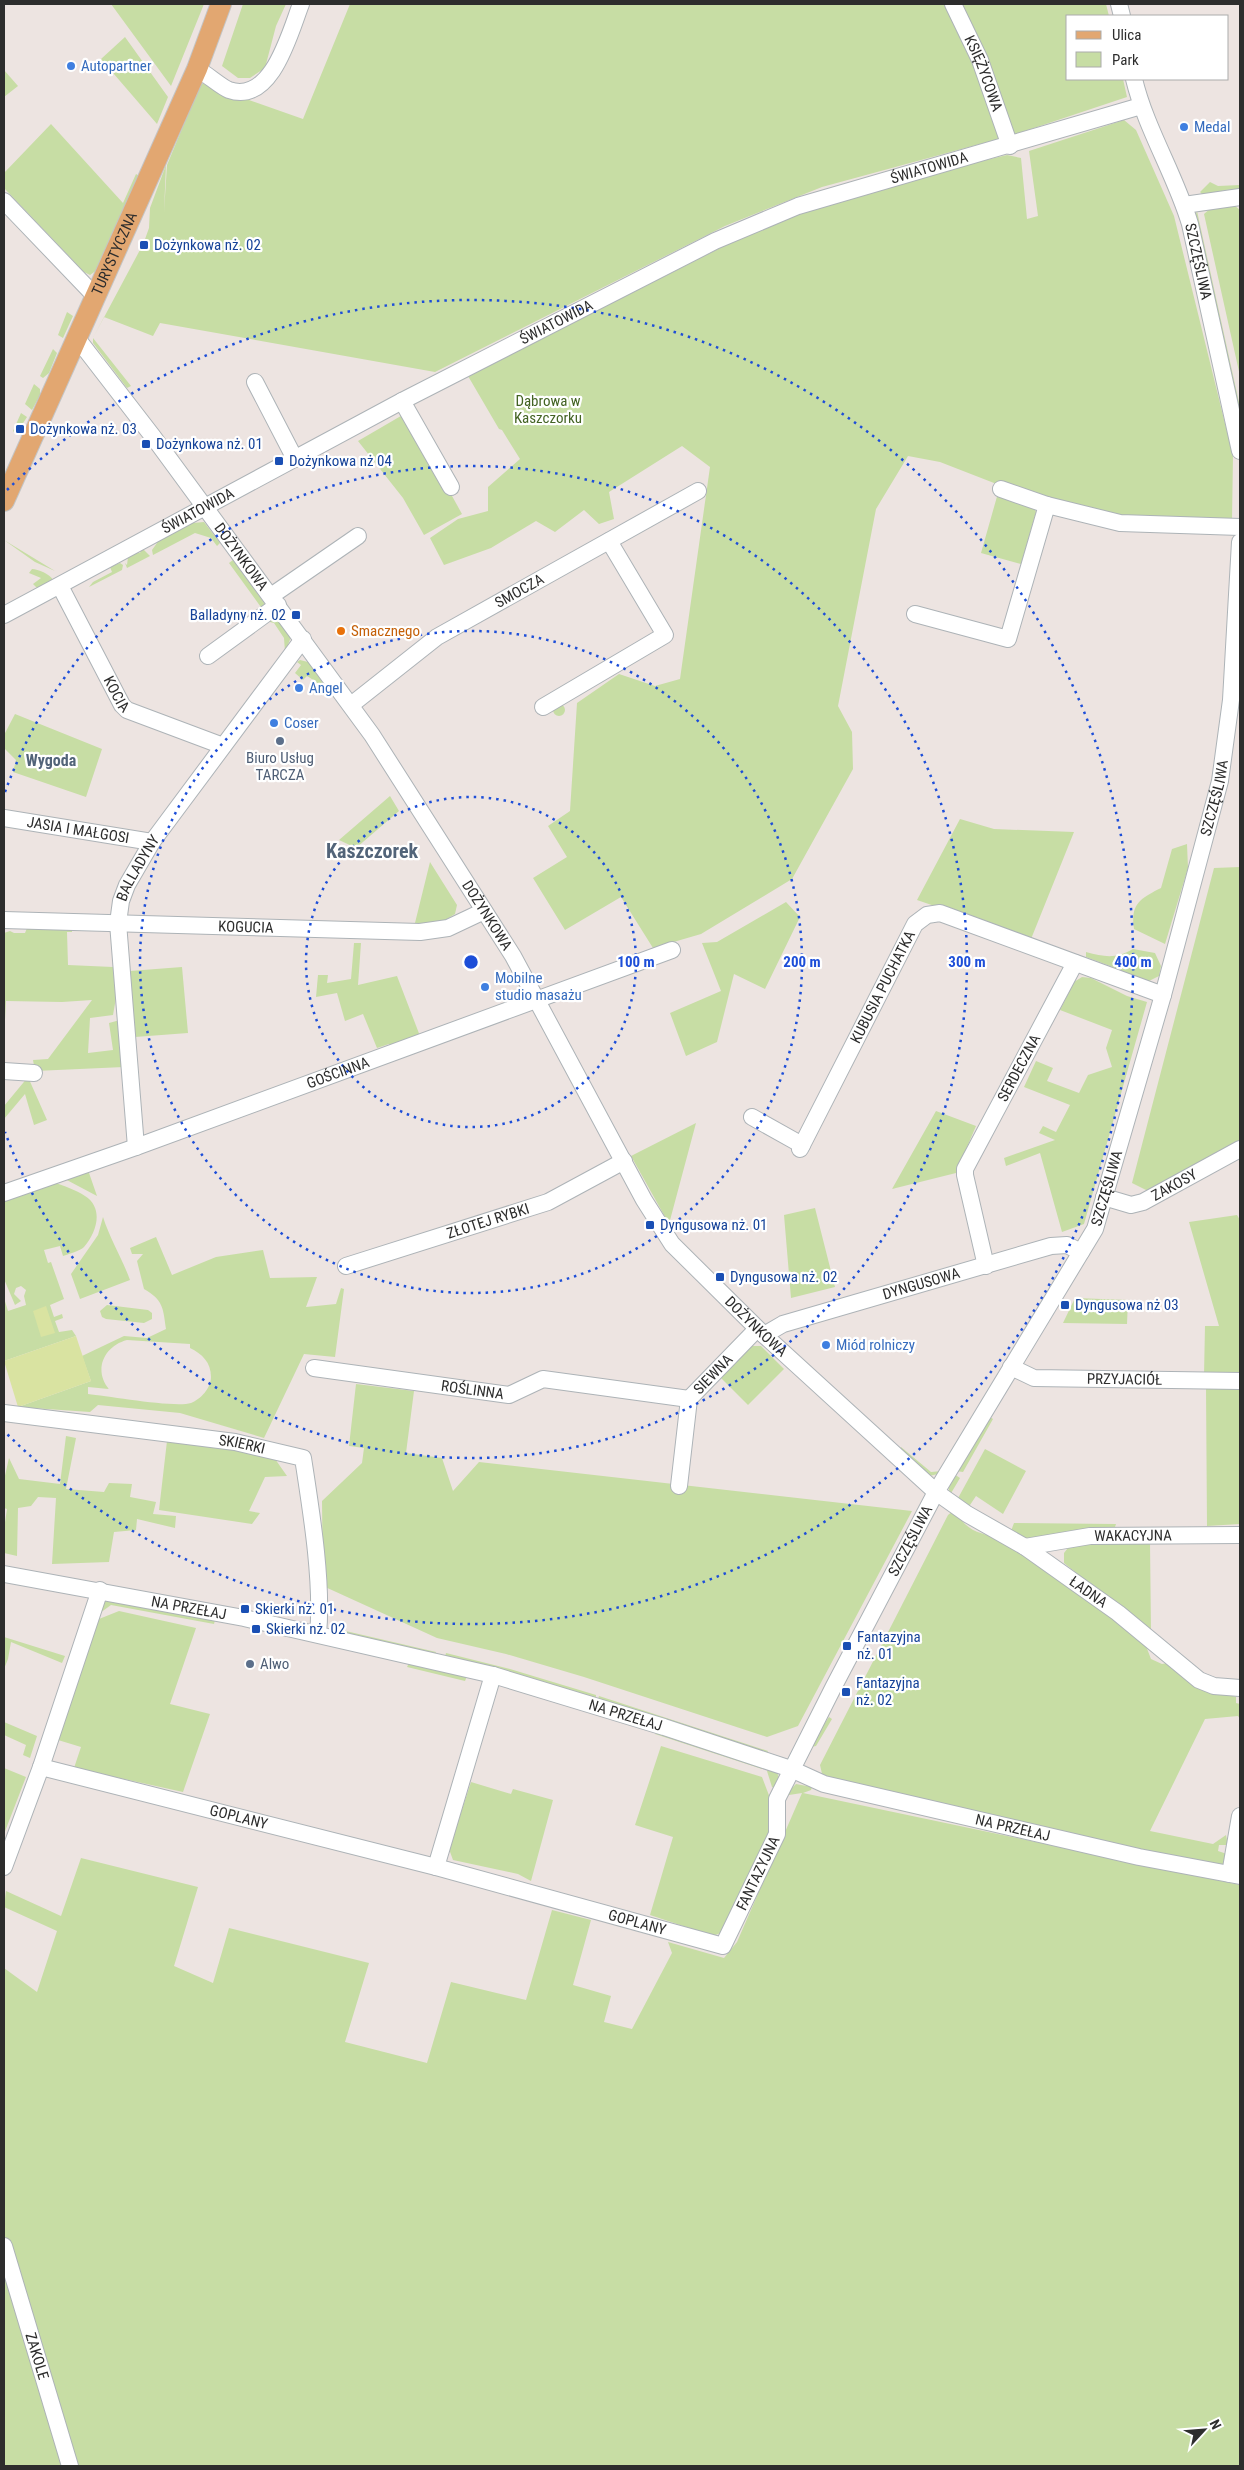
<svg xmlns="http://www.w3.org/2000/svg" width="1244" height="2470" font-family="'Roboto Condensed',sans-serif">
  <rect width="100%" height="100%" fill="#ede4e1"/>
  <path fill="#c7dda4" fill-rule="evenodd" d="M111,4H204L171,86Z
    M243,4H286L276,26L265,68L250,78H238L222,66Z
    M350,4H1106L1109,16H1068V79H1123L1127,97L1013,135L822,187L725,226L435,372L160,323L153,336L104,317L93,338L131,386L127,388L93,343V338L141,248L144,249L147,243L144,242L149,228L150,208L166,165L164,212L167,165L201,83L303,119Z
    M125,37L168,97L157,124L101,59Z
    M4,70L18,86L4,97Z
    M1124,120L1136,130L1174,216L1233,456L1232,519L1122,517L1012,490L940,462L908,456L876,509L838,706L852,732L853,769L792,879L701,934L653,948L621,897L565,930L533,878L567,857L548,826L570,811L577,703L619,674L655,686L680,679L710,467L682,446L609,492L614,519L599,524L584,510L555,532L536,521L491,548L444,565L430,538L458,519L488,511V487L520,459L502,430L499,429L468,376L730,243L792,216L957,167L1007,155L1021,158L1027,219L1038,216L1029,151Z
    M51,124L123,203L136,174L139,176L97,270L90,275L84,272L4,188V173Z
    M1210,182L1218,186L1240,185V189L1225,190L1205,197L1200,192Z
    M1223,205L1235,206L1240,210V376L1204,214L1212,207Z
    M1197,211L1240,407V425L1194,220Z
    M67,312L73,316L63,338L58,335Z
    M53,349L57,353L49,373L43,378L40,376Z
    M34,384L40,389V395L32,410L25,404Z
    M21,413L27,417L16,434L13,431Z
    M406,413L462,514L424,535L403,498L358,441Z
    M998,493L1033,505L1036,512L1021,564L981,553Z
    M191,521L193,523L204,522L220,543L217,546L211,538L195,533L153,555L152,550L157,543V539Z
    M4,540L55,571L35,562Z
    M142,548L150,556L127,568L125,563L127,565L128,557L136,552L140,553Z
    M233,560L267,607L263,610L229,563Z
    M120,563L123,565L122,570L89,587L93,582L112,572L110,567Z
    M32,569C38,569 50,574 53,580L37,588L33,584L41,578L29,573Z
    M274,615L291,637L285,652L284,638L274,623L266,621Z
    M300,660L308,662L323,683L320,687L315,681L307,676L303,680L295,673L301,665L297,662Z
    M553 710a6 6 0 1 1 12 0a6 6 0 1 1-12 0Z
    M15,714L102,749L86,797L13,772L16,760L4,748V735Z
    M390,796L399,811L356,848L339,840Z
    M960,819L994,829L1074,832L1031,939L917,900Z
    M1187,844L1188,868L1165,944L1134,929C1130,904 1141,898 1161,888L1172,849Z
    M430,862L457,905L455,914L440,923L414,927Z
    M1240,867V1143L1150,1192L1132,1183L1214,868Z
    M786,902L800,917L765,989L734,974L717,1042L686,1056L670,1013L721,991L702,943L717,942Z
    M27,928H72V932H67L68,965L113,967L116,998L113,1015L90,1018L88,1053L113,1050L109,1023L120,1020L124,1067L35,1071L33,1060L48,1059L92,1000L62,1002L6,1001L4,1039V933L10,931L14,933H25Z
    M354,943H361L358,985L397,976L420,1036L391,1047L389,1044L377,1048L363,1014L345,1021L337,993L316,997L318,975H328L327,983L351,979Z
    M1133,949L1155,953L1161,966L1159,976L1145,983L1123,975L1121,970L1086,957V952C1105,957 1116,959 1133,949Z
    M182,967L188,1033L135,1037L130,971Z
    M1082,977L1091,978L1127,996L1147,1002L1084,1224L1062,1232L1040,1153L1006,1166L1004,1158L1055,1140L1039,1133L1043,1126L1056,1132L1070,1105L1024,1087L1036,1061L1053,1068L1047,1081L1079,1093L1088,1075L1112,1067L1106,1048L1112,1030L1060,1010L1074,982Z
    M28,1077L47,1120L34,1125L25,1094L4,1119V1106Z
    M936,1111L976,1126L956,1173L892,1189Z
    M696,1123L669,1224L631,1156Z
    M88,1170L97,1196L63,1178Z
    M53,1182C64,1186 76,1190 85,1196C104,1208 97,1232 84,1247C80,1251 69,1254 63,1256L60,1246L44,1250L48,1263L51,1262L64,1299L50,1305L54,1317L62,1314L63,1318L55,1321L59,1332L72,1330L76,1336L4,1361V1298L8,1311L26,1305L24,1296L26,1290L21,1286L16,1288L14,1294L21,1301L15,1305L4,1279V1199Z
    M815,1208L835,1287L791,1298L784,1215Z
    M1237,1215L1240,1220V1376L1204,1375L1205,1326H1219L1189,1222Z
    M103,1217C110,1239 122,1258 130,1280L80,1299L71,1274L98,1235Z
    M156,1237L172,1275L216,1257L263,1250L270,1278L317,1277L306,1307L336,1304L341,1288L344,1289L335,1357L304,1354L264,1438L180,1413L98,1405L90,1412L18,1407L91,1381L82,1356L124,1336L147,1338L166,1329C163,1307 163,1300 144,1289L137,1261L143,1254H132L130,1248ZM127,1340L190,1344V1348C202,1354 211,1362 211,1377C211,1388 201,1399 191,1403C175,1408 108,1396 88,1394V1387L109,1389C93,1370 104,1346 127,1340Z
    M1075,1298L1128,1300L1127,1324L1063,1323Z
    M107,1305L148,1310L152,1313V1319L144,1323L106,1319L102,1317L100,1311Z
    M752,1346H761L784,1369L748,1405L721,1378Z
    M356,1384L414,1391L406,1453L442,1458L453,1491L479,1462L912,1511L798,1726L767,1737L584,1677L506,1654L437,1638L323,1586L322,1501L362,1463L364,1448L349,1446Z
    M1206,1388L1240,1389V1524L1207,1526Z
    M990,1417L993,1419L963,1472L956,1471Z
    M66,1436L76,1438L66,1489L104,1492L109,1483L132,1484L130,1497L156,1502L153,1514L176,1516L175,1528L137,1519L136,1530L114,1532L109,1562L52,1564L56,1498L38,1497L31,1506L18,1508L17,1556L4,1553V1529L7,1509L4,1508V1480L9,1458L19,1479L60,1484Z
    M167,1441L273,1456L287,1476L265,1477L249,1511L260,1513L252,1524L159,1510Z
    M901,1447L931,1472L942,1471L938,1474L929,1476L899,1453Z
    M985,1449L1026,1471L1003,1514L976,1496L968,1508L957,1500Z
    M954,1474L960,1478L950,1495L948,1484Z
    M953,1511C959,1515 960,1518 964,1523C973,1533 988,1535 999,1538L1135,1632L1146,1646L1151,1659L1162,1664L1168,1663L1198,1686L1236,1697V1703L1240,1704V1719L1238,1716L1205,1719L1150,1831L1213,1844L1226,1835L1228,1845H1219L1218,1851L1227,1854L1225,1865L1221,1867L823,1778L820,1765L948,1515Z
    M1014,1523L1116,1524L1114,1530L1030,1540L1011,1531Z
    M1074,1540L1150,1542L1151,1633L1064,1563V1553Z
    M105,1600L215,1620L214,1624L111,1605L100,1613L101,1603Z
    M119,1611L196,1628L170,1704L210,1714L183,1792L74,1768L81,1747L58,1740L99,1619Z
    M332,1625L337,1629L436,1652L435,1655L335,1631L329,1626Z
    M4,1637L65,1656L62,1663L11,1642L8,1659L4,1669Z
    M446,1653L510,1669L596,1695V1698L445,1657Z
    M409,1663L467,1676L465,1681L407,1667Z
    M599,1696L768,1751L766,1755L598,1699Z
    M829,1717L832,1719L816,1746L811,1747L809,1746Z
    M4,1722L37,1736L30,1758L23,1755L26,1745L4,1735Z
    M657,1732L762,1766V1769L655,1734Z
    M661,1746L762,1777L770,1798V1832L723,1932L713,1936L650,1915L673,1837L635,1825Z
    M769,1767L777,1772L779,1778L776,1789L772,1787L767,1771Z
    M4,1768L26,1777L4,1834Z
    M471,1782L511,1794L513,1789L553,1800L531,1881L518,1874L453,1860L449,1849Z
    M796,1784L812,1787L811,1790L803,1793L1240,1885V2466H4V1968L37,1992L57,1931L4,1907L6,1891L61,1916L81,1858L198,1887L174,1966L213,1983L229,1928L369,1963L345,2042L427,2063L451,1982L526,2000L552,1910L591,1920L573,1985L611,1996L604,2022L632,2029L672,1953L668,1942L724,1958L737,1942L802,1793L789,1795L786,1794Z"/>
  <path fill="#d9e3a1" d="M46,1306L55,1333L41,1337L33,1311Z
    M76,1336L91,1381L18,1407L4,1361Z"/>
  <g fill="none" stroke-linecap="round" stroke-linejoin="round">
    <defs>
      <g id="minor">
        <path id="s1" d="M953,4L980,60L1010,146"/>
        <path d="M1119,4L1122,16"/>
        <path d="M197,69C207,74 221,87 229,90C272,105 290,32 301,4"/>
        <path id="s2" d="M1134,79C1146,129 1175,174 1190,224L1240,451"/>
        <path d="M4,201L95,296"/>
        <path d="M1184,205L1240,197"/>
        <path id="s3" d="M76,337L154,438L372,735L513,956L644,1200L672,1244L764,1335L936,1492L967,1514L1025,1547L1118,1613L1199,1680L1214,1686L1240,1688"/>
        <path d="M255,382L295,459"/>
        <path d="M402,401L451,487"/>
        <path d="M1001,489L1047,505"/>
        <path id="s4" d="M60,586L122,705L127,710L223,746"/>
        <path d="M271,596L358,536"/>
        <path d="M915,614L1008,639L1047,505L1120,523L1240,527"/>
        <path id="s5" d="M4,615L402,401L715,241L798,206L1141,106"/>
        <path d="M208,656L278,605"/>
        <path id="s6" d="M351,705L437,637L698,491"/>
        <path d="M543,707L665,635L609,541"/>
        <path id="s7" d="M4,818L152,842"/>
        <path id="s8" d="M4,920L420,932L448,928L484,911"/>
        <path d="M4,1071L34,1073"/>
        <path d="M752,1117L802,1145"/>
        <path id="s9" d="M136,1147L118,923L121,901L127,885L152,842L303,639"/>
        <path id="s10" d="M800,1149L915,924L927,915L940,913L1163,995"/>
        <path id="s11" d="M4,1193L136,1147L672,950"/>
        <path id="s12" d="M1104,1197L1131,1205L1143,1202L1240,1149"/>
        <path id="s13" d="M346,1266L548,1202L624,1161"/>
        <path id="s14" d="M986,1266L965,1175V1169L1075,963"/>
        <path id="s15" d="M764,1335L783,1324L1051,1246L1067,1245L1081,1252"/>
        <path id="s16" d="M1011,1367L1034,1378L1240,1381"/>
        <path id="s17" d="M314,1368L509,1395L543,1379L689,1399"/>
        <path id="s18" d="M4,1413L235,1442L303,1458C311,1510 323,1582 318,1634"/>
        <path id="s19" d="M679,1486L689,1399L757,1329"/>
        <path id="s20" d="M1025,1547L1090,1536L1240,1535"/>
        <path id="s21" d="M4,1574L244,1618L493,1675L664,1727L791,1769L824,1784L1139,1857L1240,1876"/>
        <path id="s22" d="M41,1767L436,1867L723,1946L777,1834V1799L834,1686L936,1492L1095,1229L1163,995L1220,781L1231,700L1240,542"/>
        <path d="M4,1867L41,1767L100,1590"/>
        <path d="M436,1867L493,1675"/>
        <path d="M1230,1874L1240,1816"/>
        <path id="s23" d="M4,2246L70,2466"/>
      </g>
      <g id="major">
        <path id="s24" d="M4,501L197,69L221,4"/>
      </g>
    </defs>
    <use href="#minor" stroke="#adb3b7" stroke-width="18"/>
    <use href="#major" stroke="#c4c4c4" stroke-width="22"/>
    <use href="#minor" stroke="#fff" stroke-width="16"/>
    <use href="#major" stroke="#e2a771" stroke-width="20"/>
  </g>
  <g fill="none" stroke="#1d4ed8" stroke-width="2.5" stroke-dasharray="2.5 5">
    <circle cx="471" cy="962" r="165"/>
    <circle cx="471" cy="962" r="331"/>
    <path d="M5 792A496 496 0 1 1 5 1132"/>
    <path d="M7 490A662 662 0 1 1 7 1434"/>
  </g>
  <g fill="#3f7fe0" stroke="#fff" stroke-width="2">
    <circle cx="71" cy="66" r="5"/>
    <circle cx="1184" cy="127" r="5"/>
    <circle cx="299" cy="688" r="5"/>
    <circle cx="274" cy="723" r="5"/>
    <circle cx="485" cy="987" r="5"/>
    <circle cx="826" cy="1345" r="5"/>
  </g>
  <g fill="#1a4fb4" stroke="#fff" stroke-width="2">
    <rect x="139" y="240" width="10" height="10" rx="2.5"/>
    <rect x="15" y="424" width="10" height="10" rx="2.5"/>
    <rect x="141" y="439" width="10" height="10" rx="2.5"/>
    <rect x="274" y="456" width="10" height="10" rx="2.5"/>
    <rect x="291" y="610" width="10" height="10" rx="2.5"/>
    <rect x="645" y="1220" width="10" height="10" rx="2.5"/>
    <rect x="715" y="1272" width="10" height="10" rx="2.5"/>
    <rect x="1060" y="1300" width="10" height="10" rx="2.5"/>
    <rect x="240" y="1604" width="10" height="10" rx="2.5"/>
    <rect x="251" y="1624" width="10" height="10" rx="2.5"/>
    <rect x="842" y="1641" width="10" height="10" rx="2.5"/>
    <rect x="841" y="1687" width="10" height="10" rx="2.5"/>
  </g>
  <circle fill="#e8710a" stroke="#fff" stroke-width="2" cx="341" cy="631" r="5"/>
  <g fill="#5c6f8a" stroke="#fff" stroke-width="2">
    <circle cx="280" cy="741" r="5"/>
    <circle cx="250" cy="1664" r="5"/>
  </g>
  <g text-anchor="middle" stroke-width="4.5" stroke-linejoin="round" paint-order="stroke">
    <g font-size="15" fill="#366cbe" stroke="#fff" text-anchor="start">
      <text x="81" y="71">Autopartner</text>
      <text x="1194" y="132">Medal</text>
      <text x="309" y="693">Angel</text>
      <text x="284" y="728">Coser</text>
      <text x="495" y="983">Mobilne<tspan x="495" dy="17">studio masażu</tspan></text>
      <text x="836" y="1350">Miód rolniczy</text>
    </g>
    <g font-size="15" fill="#2d2d2d" stroke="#fff">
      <text dy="5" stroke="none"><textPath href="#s1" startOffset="76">KSIĘŻYCOWA</textPath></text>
      <text dy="5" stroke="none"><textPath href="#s5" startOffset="1030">ŚWIATOWIDA</textPath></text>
      <text dy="5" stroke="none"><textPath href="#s24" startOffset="271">TURYSTYCZNA</textPath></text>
      <text dy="5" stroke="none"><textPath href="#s2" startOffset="194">SZCZĘŚLIWA</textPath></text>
      <text dy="5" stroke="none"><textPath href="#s5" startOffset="625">ŚWIATOWIDA</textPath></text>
      <text dy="5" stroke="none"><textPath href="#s5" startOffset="220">ŚWIATOWIDA</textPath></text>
      <text dy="5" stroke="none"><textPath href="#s3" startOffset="275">DOŻYNKOWA</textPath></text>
      <text dy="5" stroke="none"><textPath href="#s6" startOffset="204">SMOCZA</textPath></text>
      <text dy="5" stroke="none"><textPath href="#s4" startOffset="122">KOCIA</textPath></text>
      <text dy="5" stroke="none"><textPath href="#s22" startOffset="1965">SZCZĘŚLIWA</textPath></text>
      <text dy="5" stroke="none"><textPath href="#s7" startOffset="75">JASIA I MAŁGOSI</textPath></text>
      <text dy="5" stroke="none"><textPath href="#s9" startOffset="284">BALLADYNY</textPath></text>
      <text dy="5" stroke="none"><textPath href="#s3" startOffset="710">DOŻYNKOWA</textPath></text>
      <text dy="5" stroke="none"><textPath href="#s8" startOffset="242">KOGUCIA</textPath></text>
      <text dy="5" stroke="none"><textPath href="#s10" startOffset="182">KUBUSIA PUCHATKA</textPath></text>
      <text dy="5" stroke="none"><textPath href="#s14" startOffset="214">SERDECZNA</textPath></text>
      <text dy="5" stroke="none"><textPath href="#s11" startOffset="355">GOŚCINNA</textPath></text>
      <text dy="5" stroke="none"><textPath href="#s12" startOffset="76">ZAKOSY</textPath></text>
      <text dy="5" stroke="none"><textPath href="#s22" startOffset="1560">SZCZĘŚLIWA</textPath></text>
      <text dy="5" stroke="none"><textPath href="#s13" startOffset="149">ZŁOTEJ RYBKI</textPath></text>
      <text dy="5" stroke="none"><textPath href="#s15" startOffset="166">DYNGUSOWA</textPath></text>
      <text dy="5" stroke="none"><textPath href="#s3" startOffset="1205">DOŻYNKOWA</textPath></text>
      <text dy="5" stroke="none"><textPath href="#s19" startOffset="122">SIEWNA</textPath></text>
      <text dy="5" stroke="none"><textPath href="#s16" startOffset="116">PRZYJACIÓŁ</textPath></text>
      <text dy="5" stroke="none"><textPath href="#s17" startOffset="160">ROŚLINNA</textPath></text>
      <text dy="5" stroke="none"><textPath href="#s18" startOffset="240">SKIERKI</textPath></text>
      <text dy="5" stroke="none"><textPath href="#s20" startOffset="109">WAKACYJNA</textPath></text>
      <text dy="5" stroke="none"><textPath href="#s22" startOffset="1155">SZCZĘŚLIWA</textPath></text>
      <text dy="5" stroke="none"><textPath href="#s3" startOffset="1632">ŁADNA</textPath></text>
      <text dy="5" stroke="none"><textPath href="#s21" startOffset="188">NA PRZEŁAJ</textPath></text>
      <text dy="5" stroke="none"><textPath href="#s21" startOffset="638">NA PRZEŁAJ</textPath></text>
      <text dy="5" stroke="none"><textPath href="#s22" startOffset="204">GOPLANY</textPath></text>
      <text dy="5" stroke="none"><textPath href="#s21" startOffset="1042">NA PRZEŁAJ</textPath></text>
      <text dy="5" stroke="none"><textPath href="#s22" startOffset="786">FANTAZYJNA</textPath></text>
      <text dy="5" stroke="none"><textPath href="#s22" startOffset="616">GOPLANY</textPath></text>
      <text dy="5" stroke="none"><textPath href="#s23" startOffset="115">ZAKOLE</textPath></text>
    </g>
    <g font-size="15" fill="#164399" stroke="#fff" text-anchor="start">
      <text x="154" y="250">Dożynkowa nż. 02</text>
      <text x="30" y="434">Dożynkowa nż. 03</text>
      <text x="156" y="449">Dożynkowa nż. 01</text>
      <text x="289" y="466">Dożynkowa nż 04</text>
      <text x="286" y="620" text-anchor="end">Balladyny nż. 02</text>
      <text x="660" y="1230">Dyngusowa nż. 01</text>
      <text x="730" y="1282">Dyngusowa nż. 02</text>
      <text x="1075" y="1310">Dyngusowa nż 03</text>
      <text x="255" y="1614">Skierki nż. 01</text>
      <text x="266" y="1634">Skierki nż. 02</text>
      <text x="857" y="1642">Fantazyjna<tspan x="857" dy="17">nż. 01</tspan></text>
      <text x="856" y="1688">Fantazyjna<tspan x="856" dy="17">nż. 02</tspan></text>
    </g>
    <g font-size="15" fill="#436323" stroke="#fff">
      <text x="548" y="406">Dąbrowa w<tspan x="548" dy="17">Kaszczorku</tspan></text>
    </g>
    <g font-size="15" fill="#c56008" stroke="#fff" text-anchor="start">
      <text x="351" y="636">Smacznego</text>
    </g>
    <g font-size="15" fill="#4e5e75" stroke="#fff">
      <text x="280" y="763">Biuro Usług<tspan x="280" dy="17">TARCZA</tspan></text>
      <text x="260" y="1669" text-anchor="start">Alwo</text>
    </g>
    <g font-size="16" font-weight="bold" fill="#526479" stroke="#fff">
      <text x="51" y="766">Wygoda</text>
    </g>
    <g font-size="20" font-weight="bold" fill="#526479" stroke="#fff">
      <text x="372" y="858">Kaszczorek</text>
    </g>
  </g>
  <circle cx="471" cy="962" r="8" fill="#1d4ed8" stroke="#fff" stroke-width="2.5"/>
  <g font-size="15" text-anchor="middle" font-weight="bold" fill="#1d4ed8" stroke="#fff" stroke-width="4.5" stroke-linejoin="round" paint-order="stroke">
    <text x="636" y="967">100 m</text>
    <text x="802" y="967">200 m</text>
    <text x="967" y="967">300 m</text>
    <text x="1133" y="967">400 m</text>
  </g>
  <rect width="1244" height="2470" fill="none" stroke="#2d2d2d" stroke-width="10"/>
  <rect x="1066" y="15" width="162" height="65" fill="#ffffff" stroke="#ababab"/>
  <rect x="1076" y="31" width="25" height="8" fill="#e2a771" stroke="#ababab"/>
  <text x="1112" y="40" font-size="15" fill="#2d2d2d">Ulica</text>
  <rect x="1076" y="52" width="25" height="15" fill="#c7dda4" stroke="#ababab"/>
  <text x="1112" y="65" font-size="15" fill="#2d2d2d">Park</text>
  <g transform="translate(1204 2430) rotate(64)" stroke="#ffffff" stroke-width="4" paint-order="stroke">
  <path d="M0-4L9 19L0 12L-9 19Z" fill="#2d2d2d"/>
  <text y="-8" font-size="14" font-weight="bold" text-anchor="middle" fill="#2d2d2d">N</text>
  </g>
</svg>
